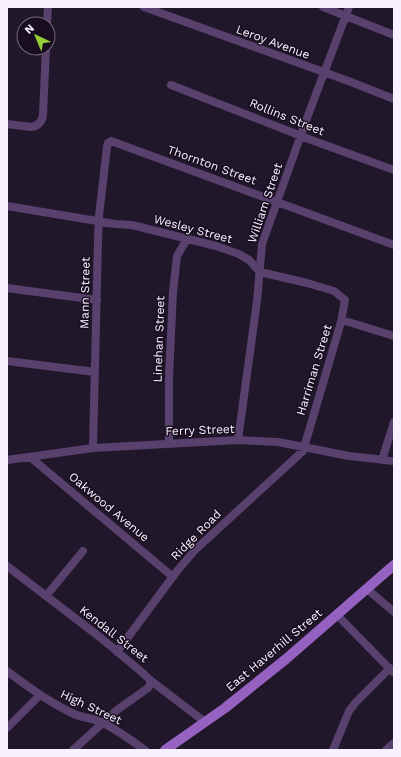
<svg xmlns="http://www.w3.org/2000/svg" width="401" height="757" font-family="'Work Sans',sans-serif">
  <rect width="100%" height="100%" fill="#21172a"/>
  <g fill="none" stroke-linecap="round" stroke-linejoin="round">
    <path stroke="#59416e" stroke-width="8" d="M144,7L351,82L394,99
      M323,7L394,35
      M47,24L48,7
      M171,85L314,141L394,170
      M7,124L31,127C39,126 42,121 43,115L46,48
      M7,206L115,224L132,225L216,246L239,254L249,260L260,272L307,283L334,291L345,300L341,322L303,451L195,550L177,571L117,652
      M7,288L97,300
      M342,320L394,336
      M7,361L95,372
      M238,440L257,301L262,244L307,118L349,7
      M169,443V378L173,292L177,256L187,239
      M93,448L98,240L99,216L107,147L108,143L111,141L394,245
      M30,457L173,577
      M7,460L93,448L238,440L278,442L349,456L394,461
      M382,460L394,422
      M7,566L101,638L144,674L150,680L205,722
      M367,589L394,612
      M46,596L83,551
      M337,615L393,672
      M7,671C28,687 50,703 74,714C83,718 92,718 101,722C116,729 131,740 145,750
      M7,728L40,695
      M73,750L117,710L148,688L150,685V680
      M333,750L349,711L356,702L390,668
      M386,750L394,743"/>
    <path stroke="#9662c1" stroke-width="10" d="M165,750L225,708L286,659L394,565"/>
  </g>
  <g text-anchor="middle" stroke-width="3" stroke-linejoin="round" paint-order="stroke">
    <g font-size="12" fill="#f8f1ff" stroke="#180e20">
      <text transform="translate(273 42) rotate(20)" y="4">Leroy Avenue</text>
      <text transform="translate(287 117) rotate(22)" y="4">Rollins Street</text>
      <text transform="translate(212 165) rotate(20)" y="4">Thornton Street</text>
      <text transform="translate(265 203) rotate(-71)" y="4">William Street</text>
      <text transform="translate(193 229) rotate(15)" y="4">Wesley Street</text>
      <text transform="translate(85 293) rotate(-89)" y="4">Mann Street</text>
      <text transform="translate(159 339) rotate(-88)" y="4">Linehan Street</text>
      <text transform="translate(314 370) rotate(-73)" y="4">Harriman Street</text>
      <text transform="translate(200 430) rotate(-2)" y="4">Ferry Street</text>
      <text transform="translate(109 507) rotate(40)" y="4">Oakwood Avenue</text>
      <text transform="translate(196 535) rotate(-45)" y="4">Ridge Road</text>
      <text transform="translate(114 634) rotate(38)" y="4">Kendall Street</text>
      <text transform="translate(274 650) rotate(-40)" y="4">East Haverhill Street</text>
      <text transform="translate(91 707) rotate(25)" y="4">High Street</text>
    </g>
  </g>
  <rect width="401" height="757" fill="none" stroke="#f8f1ff" stroke-width="16"/>
  <g transform="translate(36 36) rotate(316)"><circle r="19" fill="#180e20" stroke="#726979"/>
  <path d="M0-3L7 15L0 10L-7 15Z" fill="#97cc39"/>
  <text y="-6" font-size="11" font-weight="bold" text-anchor="middle" fill="#f8f1ff">N</text>
  </g>
</svg>
